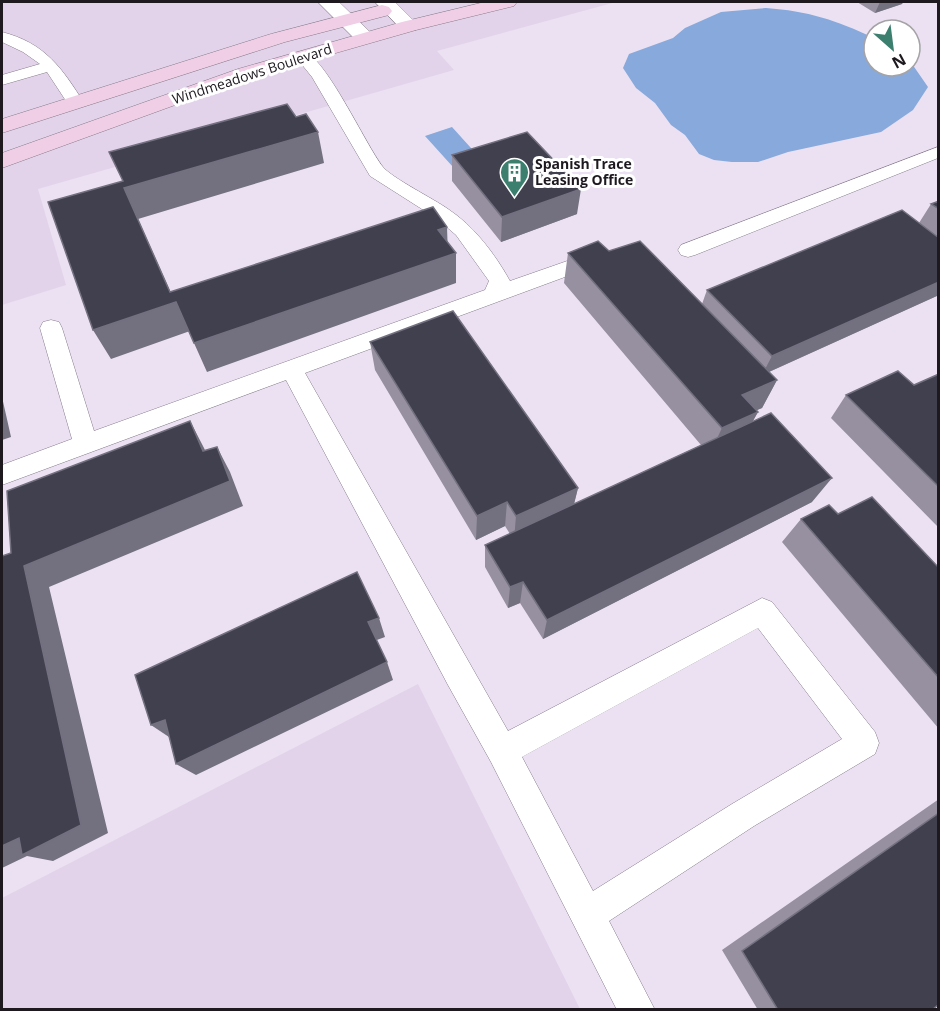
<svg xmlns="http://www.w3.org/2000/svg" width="940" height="1011" font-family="'Open Sans',sans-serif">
  <rect width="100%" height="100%" fill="#ebe1f2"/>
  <path fill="#e2d3ea" d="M2,2H616L437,51L454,70L38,189L66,285L2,305Z
    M418,684L580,1009H2V898Z"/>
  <path fill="#87a9db" d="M766,8C808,11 836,20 874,38V66H910V61L928,87L913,110L881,132L788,152L758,162H732L714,160L699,154L685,135L671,125L655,103L636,88L623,68L629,54L673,38L685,28L721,12Z
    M452,127L480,158L453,167L425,136Z"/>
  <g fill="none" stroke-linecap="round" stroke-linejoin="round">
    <defs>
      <path id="lane" d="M2,32C45,43 62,68 84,103L82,107H70L47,72L2,85V75L40,64L23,52L2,42Z
        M303,51C326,57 365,144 383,167C392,178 434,199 448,209C474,226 495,254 510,281L593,252L600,254L603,259L600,264L305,373L508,731L762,598L772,602L875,732L879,743L875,754L754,826L609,921L655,1010H617L491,762L448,685L286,380L2,485V465L72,439L40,328L43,322L51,320L59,322L62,328L94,431L485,290L489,281L456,235L436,218L370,176L312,77L295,56ZM758,628L842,739L732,804L593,891L522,757Z
        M938,147V158L695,255L688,257L681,255L678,250L681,245Z"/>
      <path id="street" d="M318,2H339L372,34L375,38L372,42H358Z
        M375,2H395L419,26L416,30H402Z"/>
      <path id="secondary" d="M485,2H517L514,6L416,30L252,77L2,168V153L238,69L402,22Z
        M382,5L389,7L392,11L389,15L285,42L2,133V119L271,34Z"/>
    </defs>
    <use href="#lane" stroke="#867c8b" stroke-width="1"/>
    <use href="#street" stroke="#867c8b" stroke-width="1"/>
    <use href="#secondary" stroke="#867c8b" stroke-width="1"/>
    <use href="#lane" fill="#fff" fill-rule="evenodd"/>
    <use href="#street" fill="#fff" fill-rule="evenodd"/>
    <use href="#secondary" fill="#f0cee6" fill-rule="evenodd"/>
  </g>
  <path fill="#9690a0" d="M857,2H903L902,4L875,13Z
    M452,155L577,214L501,242L452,181Z
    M939,201V295L769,372L777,380L762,408L756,410L758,412L752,422L812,502L543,639L520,603L508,608L485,567V545L510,534L505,526L476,540L375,370L370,342L578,488L574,504L701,445L564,283L568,253L609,251L702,304L707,290L919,223L931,204Z
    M939,374V528L831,418L846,395L914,385Z
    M838,514L939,568V729L782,542L801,519Z
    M939,799V1004L932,1010H758L722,950Z"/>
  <path fill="#737080" d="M880,2H903L902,4L875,13Z
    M318,132L324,163L138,219L175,302H176L190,331L111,359L93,330L124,188Z
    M581,189L577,214L501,242L502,217Z
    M447,227L448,256L456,253V283L207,372L194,343L438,230Z
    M939,282V295L762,375L772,356Z
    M777,380L762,408L728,423L742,395Z
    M2,397L11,437L2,440Z
    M758,412L743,439L709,455L722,428Z
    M190,421L204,448L217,477L203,451Z
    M217,447L230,472L243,506L49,587L108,833L53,861L27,856L2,868V846L24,566Z
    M832,478L812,502L543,639L547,620Z
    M578,488L572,512L514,540L516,516Z
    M507,502L505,526L476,540L477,516Z
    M523,582L520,603L508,608L510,587Z
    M379,618L385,637L374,641L368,622Z
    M387,662L393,680L196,775L176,764Z
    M165,720L172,739L151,725Z"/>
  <path fill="#40404f" stroke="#737080" stroke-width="1.5" d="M287,104L296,117L306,114L318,132L124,188L170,292L433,207L447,227L438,230L456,253L194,343L176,302L93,330L48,202L123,181L109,152Z
    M527,132L581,189L502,217L452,155Z
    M939,201V209L931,204Z
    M902,210L939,238V282L772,356L707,290Z
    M598,241L609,251L640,241L777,380L742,395L758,412L722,428L568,253Z
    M453,311L578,488L516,516L507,502L477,516L370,342Z
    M898,371L914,385L939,374V487L846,395Z
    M771,413L832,478L547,620L523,582L510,587L485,545Z
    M190,421L203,451L217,447L230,481L24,566L81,825L22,855L19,838L2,846V556L11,553L7,491Z
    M872,497L939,568V678L801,519L829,505L838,514Z
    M357,572L379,618L368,622L387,662L176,764L165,720L151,725L135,675Z
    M939,813V1004L932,1010H778L742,951Z"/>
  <defs>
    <symbol id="building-pin" viewBox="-11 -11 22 30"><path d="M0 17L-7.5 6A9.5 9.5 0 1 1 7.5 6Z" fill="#3d7f6f" stroke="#fff"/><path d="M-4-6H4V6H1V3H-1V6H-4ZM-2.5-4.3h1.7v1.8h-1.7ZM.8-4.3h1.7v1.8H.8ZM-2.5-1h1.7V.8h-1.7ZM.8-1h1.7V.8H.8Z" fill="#fff"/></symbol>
  </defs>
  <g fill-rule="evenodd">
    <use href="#building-pin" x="498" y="156" width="33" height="45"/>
  </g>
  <g text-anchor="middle" stroke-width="6" stroke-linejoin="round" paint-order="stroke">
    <g font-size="14" fill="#1d191f" stroke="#fff">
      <text transform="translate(252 74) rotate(-18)" y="5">Windmeadows Boulevard</text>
    </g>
    <g font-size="14" font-weight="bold" fill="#1d191f" stroke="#fff" text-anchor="start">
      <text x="535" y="169">Spanish Trace<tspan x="535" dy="16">Leasing Office</tspan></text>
    </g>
  </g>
  <rect width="940" height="1011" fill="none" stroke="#1d191f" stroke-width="6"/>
  <g transform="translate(892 48) rotate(152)"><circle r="28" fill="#ffffff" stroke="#a5a3a5" stroke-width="1.5"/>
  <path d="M0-4.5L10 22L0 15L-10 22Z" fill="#3d7f6f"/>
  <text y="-9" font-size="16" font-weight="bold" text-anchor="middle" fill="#1d191f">N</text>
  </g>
</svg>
